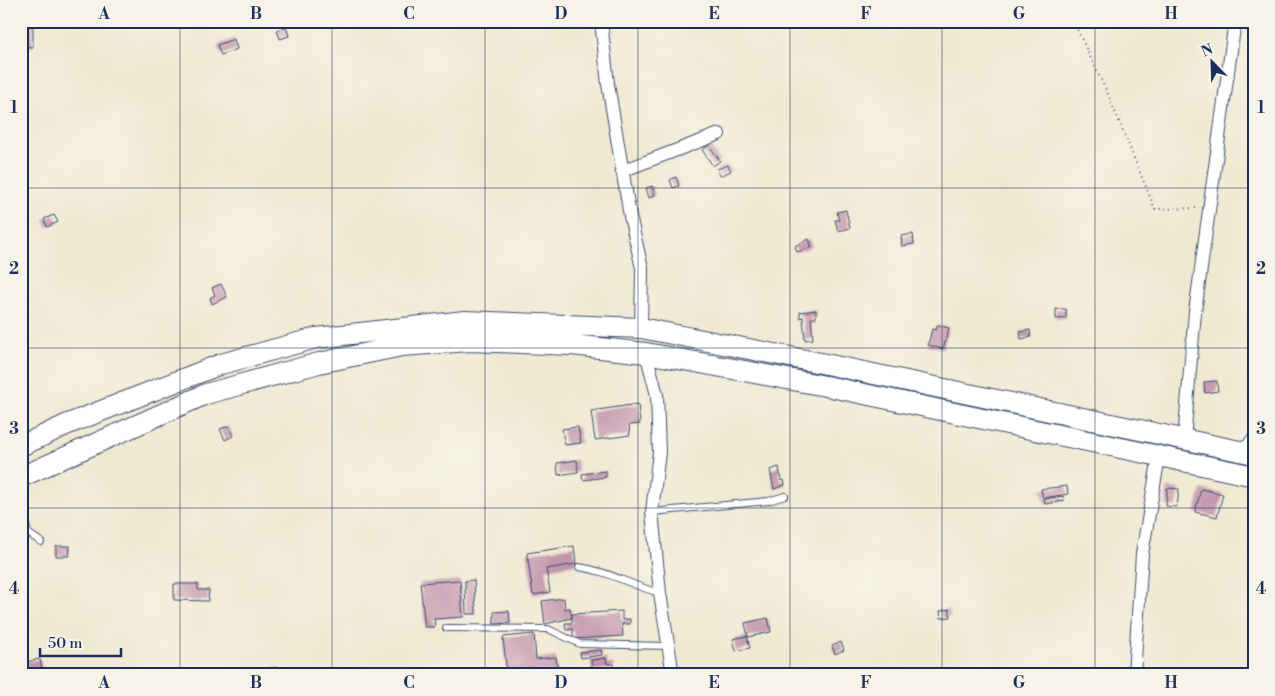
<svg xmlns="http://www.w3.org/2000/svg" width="1275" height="696" font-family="'Libre Bodoni',serif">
  <rect width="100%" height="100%" fill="#f7f3e8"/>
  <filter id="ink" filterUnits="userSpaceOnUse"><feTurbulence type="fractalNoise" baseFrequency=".02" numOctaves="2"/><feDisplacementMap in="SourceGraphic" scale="10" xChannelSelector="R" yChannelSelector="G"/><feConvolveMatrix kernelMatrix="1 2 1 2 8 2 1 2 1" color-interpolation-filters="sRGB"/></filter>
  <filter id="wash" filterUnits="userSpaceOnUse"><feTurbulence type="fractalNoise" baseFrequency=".0096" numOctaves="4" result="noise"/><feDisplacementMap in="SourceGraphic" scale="20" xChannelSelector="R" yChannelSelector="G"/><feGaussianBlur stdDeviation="1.12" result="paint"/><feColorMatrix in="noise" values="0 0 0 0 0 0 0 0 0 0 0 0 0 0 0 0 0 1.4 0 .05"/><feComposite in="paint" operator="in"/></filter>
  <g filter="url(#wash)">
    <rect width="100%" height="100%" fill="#f0e9d2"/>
    <g id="blocks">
      <path fill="#c396ad" d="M21,26L33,27V47L21,46Z
        M286,27L289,36L280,39L277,30Z
        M234,39L237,49L221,55L217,45Z
        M709,145L720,161L713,166L702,150Z
        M728,165L731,171L720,176L717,169Z
        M676,177L679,186L673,188L670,180Z
        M652,186L655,195L649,198L646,188Z
        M846,210L850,228L838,231L835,220H839L837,212Z
        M54,215L58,222L47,227L44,219Z
        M913,234L914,244L902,246L901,236Z
        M809,239L812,247L797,252L795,246Z
        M221,284L227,297L212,304L210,298L215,295L212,288Z
        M1056,309H1066V318L1056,319Z
        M816,310V318H811L813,339L805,340L803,317L800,318V312Z
        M937,325L949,328L943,349L928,345L932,329L936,330Z
        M1030,330L1031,337L1021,339L1020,332Z
        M1217,381L1218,391L1205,393L1204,382Z
        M638,404L640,424L629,425L630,435L595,440L591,411Z
        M229,426L233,436L225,440L220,429Z
        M578,427L581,443L565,445L562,429Z
        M577,460L578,472L558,475L557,463Z
        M779,467L781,481L784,480L785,485L774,489L770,470Z
        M606,471V477L583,480L582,474Z
        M1067,486L1068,494L1043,498L1041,489Z
        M1167,488L1179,489L1177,507L1166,506Z
        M1201,489L1223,494L1217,517L1195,512Z
        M1063,496L1064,501L1045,504L1044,499Z
        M56,546H70L69,556H56Z
        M574,546L576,564L546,569L550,592L533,595L527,553Z
        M460,580L463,617L434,619L435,627H425L420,583Z
        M474,580L476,614H466L465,581Z
        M174,584H198V590H209L208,601L174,600Z
        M564,598L565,609L570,608L572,618L545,624L542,601Z
        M949,609L951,617L941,618L940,611Z
        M509,611L510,623L494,624V612Z
        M622,611V620L630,619V624H622L623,636L573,639V629L566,630L565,623H572V614Z
        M768,618L771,632L748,637L745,623Z
        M534,634L536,659L556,657L558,674L507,675L503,637Z
        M747,636L750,648L736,651L733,639Z
        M841,642L844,650L835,654L832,646Z
        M601,650L602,655L581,658L580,652Z
        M606,658L607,664H614V668L592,671L591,660Z
        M40,659L43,675H21V663Z
        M277,667L280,675H265L264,671Z"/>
    </g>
  </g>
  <g filter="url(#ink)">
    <use href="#blocks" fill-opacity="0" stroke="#3b4b6f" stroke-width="1"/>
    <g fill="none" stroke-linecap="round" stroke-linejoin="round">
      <defs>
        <path id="lane" d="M21,504L28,533L41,542
          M652,512L768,501L785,496
          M579,567C609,571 632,586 660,593
          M446,628L548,629L580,644L668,646"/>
        <path id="street" d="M601,21L608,84L630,216L642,268L641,328
          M622,171L719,134
          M646,353L657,395L659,452L652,512L660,593L673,675
          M1184,440L1195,312L1235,21
          M1243,452L1254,438
          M1134,675L1142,554L1159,457"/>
        <path id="primary" d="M21,446L68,424L221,364L316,338L465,321L641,328L826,364L1254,454
          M21,477L206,394L319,363L402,346L469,341L572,345L646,353L831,387L1254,476"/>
      </defs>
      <use href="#lane" stroke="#3b4b6f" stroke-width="8"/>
      <use href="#street" stroke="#3b4b6f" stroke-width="14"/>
      <use href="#primary" stroke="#3b4b6f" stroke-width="22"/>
      <path stroke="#3b4b6f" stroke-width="2" stroke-dasharray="1 4" stroke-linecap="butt" d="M1073,21L1107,92L1155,209L1198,208"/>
      <use href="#lane" stroke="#fff" stroke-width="6"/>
      <use href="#street" stroke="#fff" stroke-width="12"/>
      <use href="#primary" stroke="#fff" stroke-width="20"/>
    </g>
  </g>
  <path fill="none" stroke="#1b2f5e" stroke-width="1" stroke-opacity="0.55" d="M180,21V675M332,21V675M485,21V675M638,21V675M790,21V675M942,21V675M1095,21V675M21,188H1254M21,348H1254M21,508H1254"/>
  <rect width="1275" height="696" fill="none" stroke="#f7f3e8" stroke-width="55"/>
  <g transform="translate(1212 62) rotate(337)" stroke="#f7f3e8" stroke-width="4" paint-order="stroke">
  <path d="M0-4L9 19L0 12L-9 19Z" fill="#1b2f5e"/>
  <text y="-8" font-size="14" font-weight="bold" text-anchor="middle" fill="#1b2f5e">N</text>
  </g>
  <path d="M40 648v8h81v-8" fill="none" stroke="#1b2f5e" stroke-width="2.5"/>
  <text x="48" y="648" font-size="15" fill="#1b2f5e" stroke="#f7f3e8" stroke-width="4" paint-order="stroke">50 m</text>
  <rect x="28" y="28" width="1220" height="640" fill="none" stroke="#1b2f5e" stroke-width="2"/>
  <g font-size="16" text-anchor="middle" font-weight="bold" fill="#1b2f5e">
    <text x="104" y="19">A</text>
    <text x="256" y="19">B</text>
    <text x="409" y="19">C</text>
    <text x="561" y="19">D</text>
    <text x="714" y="19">E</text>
    <text x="866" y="19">F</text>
    <text x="1019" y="19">G</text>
    <text x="1171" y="19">H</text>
    <text x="14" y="113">1</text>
    <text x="1261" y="113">1</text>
    <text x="14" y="274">2</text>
    <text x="1261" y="274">2</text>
    <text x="14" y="434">3</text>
    <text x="1261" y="434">3</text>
    <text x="14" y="594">4</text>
    <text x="1261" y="594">4</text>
    <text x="104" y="688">A</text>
    <text x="256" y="688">B</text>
    <text x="409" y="688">C</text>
    <text x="561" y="688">D</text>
    <text x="714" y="688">E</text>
    <text x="866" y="688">F</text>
    <text x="1019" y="688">G</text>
    <text x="1171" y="688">H</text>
  </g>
</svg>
